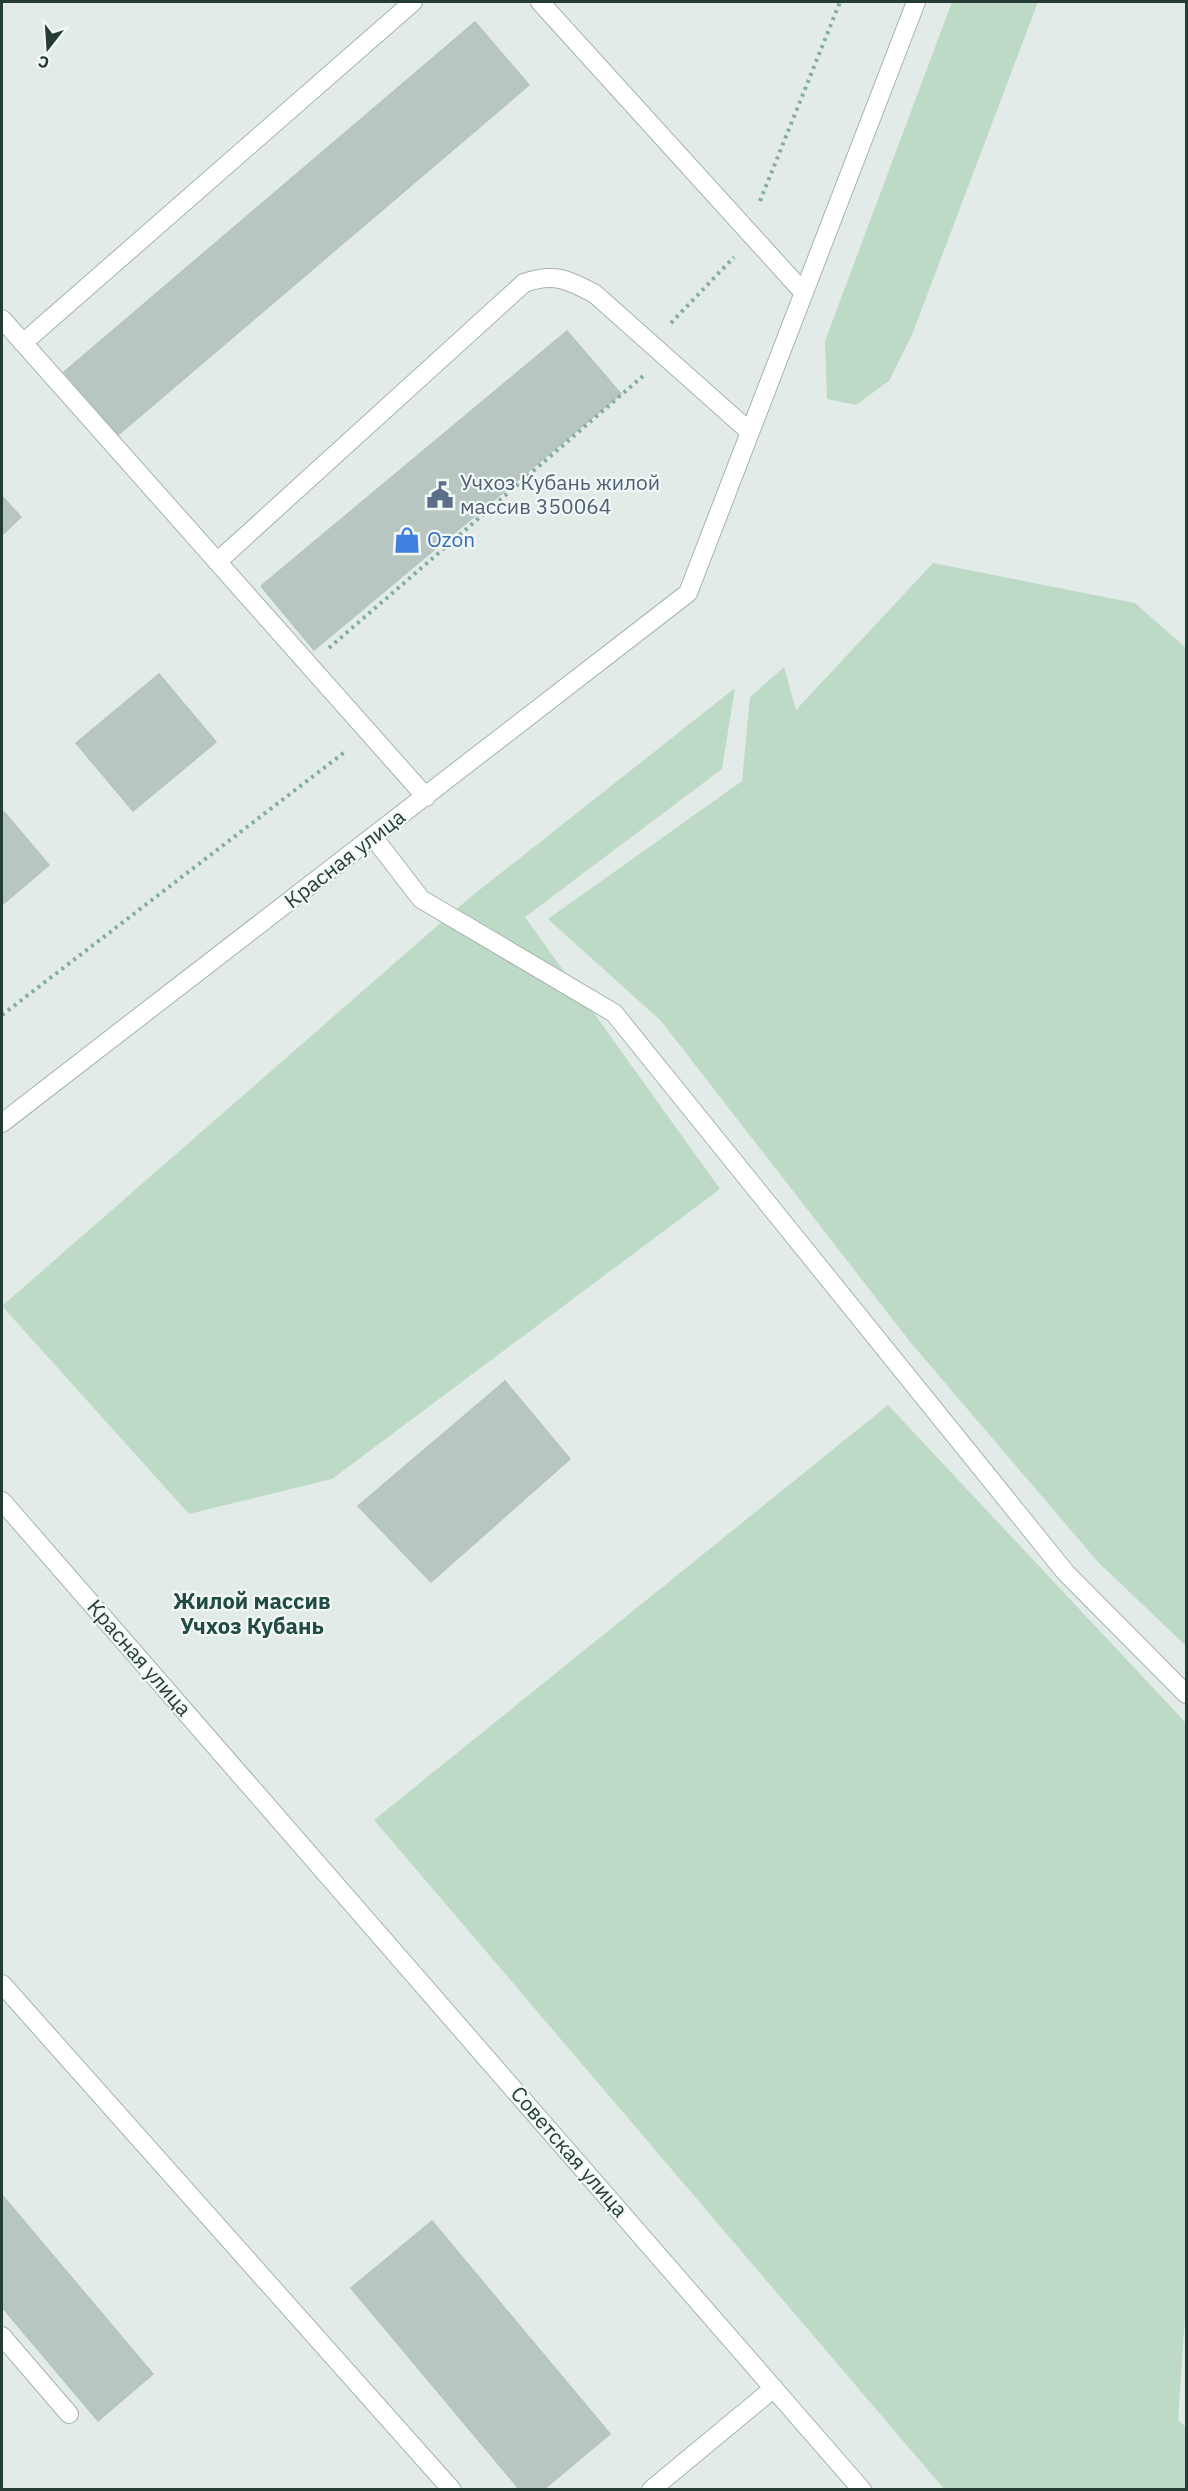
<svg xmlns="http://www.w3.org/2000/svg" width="1188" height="2491" font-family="'IBM Plex Sans',sans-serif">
  <rect width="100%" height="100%" fill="#e2ebe8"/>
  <path fill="#bddac7" d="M952,2H1038L912,335L889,381L856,405L827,399L825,341Z
    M933,563L1135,603L1186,648V1646L1098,1562L911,1343L661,1021L548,919L742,781L750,697L784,667L796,710Z
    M735,688L722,769L525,917L720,1189L332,1479L189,1514L2,1306L468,899Z
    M888,1405L1186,1723V2303L1178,2420L1186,2427V2489H944L374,1820Z"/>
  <path fill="#b8c6c1" stroke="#b5c4bf" stroke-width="1.5" d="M475,22L529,85L118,435L64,372Z
    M567,331L621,394L314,650L261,586Z
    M2,496L21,517L2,535Z
    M159,674L216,742L133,811L76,743Z
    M4,812L49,865L2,905V815Z
    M505,1381L570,1459L431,1582L358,1506Z
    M2,2195L153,2374L98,2421L2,2307Z
    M432,2221L610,2434L543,2490H520L351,2288Z"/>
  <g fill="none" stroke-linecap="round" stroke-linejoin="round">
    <defs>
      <path id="minor" d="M540,2L804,293
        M2,319L426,797
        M23,343L413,2
        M217,562L524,283C554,272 569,280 595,294L750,432
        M374,838L421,899L614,1013L1066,1573L1186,1694
        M2,1123L688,593L916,2
        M2,1501L862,2490
        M2,1984L452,2490
        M2,2336L69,2414
        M651,2490L774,2388"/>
    </defs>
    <use href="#minor" stroke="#a5b3af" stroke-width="20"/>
    <path stroke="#85aca3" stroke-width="4" stroke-dasharray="3 4.5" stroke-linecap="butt" d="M760,201L840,2
      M671,323L734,257
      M329,648L643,376
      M2,1015L346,751"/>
    <use href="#minor" stroke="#fff" stroke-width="18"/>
  </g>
  <defs>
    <symbol id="civic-bare" viewBox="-9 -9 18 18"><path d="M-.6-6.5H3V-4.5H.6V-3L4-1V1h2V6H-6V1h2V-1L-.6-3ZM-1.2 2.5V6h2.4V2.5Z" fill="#5c6f8a" stroke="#f2f8f6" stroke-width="2.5" paint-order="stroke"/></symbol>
    <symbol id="shop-bare" viewBox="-9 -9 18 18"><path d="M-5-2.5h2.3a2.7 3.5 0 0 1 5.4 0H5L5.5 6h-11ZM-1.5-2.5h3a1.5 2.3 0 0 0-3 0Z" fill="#3f7fe0" stroke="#f2f8f6" stroke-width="2.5" paint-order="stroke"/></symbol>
  </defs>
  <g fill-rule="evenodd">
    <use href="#civic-bare" x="421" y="476" width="38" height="38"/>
    <use href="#shop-bare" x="388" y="521" width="38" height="38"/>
  </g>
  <g text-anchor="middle" stroke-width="4.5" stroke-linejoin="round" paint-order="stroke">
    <g font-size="21" fill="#4e5e75" stroke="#f2f8f6" text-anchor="start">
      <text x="460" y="490">Учхоз Кубань жилой<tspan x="460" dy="24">массив 350064</tspan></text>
    </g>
    <g font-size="21" fill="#366cbe" stroke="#f2f8f6" text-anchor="start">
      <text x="427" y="547">Ozon</text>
    </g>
    <g font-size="21" fill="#243b36" stroke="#f2f8f6">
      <text transform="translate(345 859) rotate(-38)" y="7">Красная улица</text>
      <text transform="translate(139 1658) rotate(49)" y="7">Красная улица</text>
      <text transform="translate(569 2152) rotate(49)" y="7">Советская улица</text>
    </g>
    <g font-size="22" font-weight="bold" fill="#214b44" stroke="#f2f8f6">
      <text x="252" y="1609">Жилой массив<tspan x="252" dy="25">Учхоз Кубань</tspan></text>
    </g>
  </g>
  <rect width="1188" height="2491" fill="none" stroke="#243b36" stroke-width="6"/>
  <g transform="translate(48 48) rotate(197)" stroke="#f2f8f6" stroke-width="4.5" paint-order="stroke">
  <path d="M0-4.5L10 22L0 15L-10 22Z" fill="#243b36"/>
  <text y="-9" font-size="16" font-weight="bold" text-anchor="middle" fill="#243b36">С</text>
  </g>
</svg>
